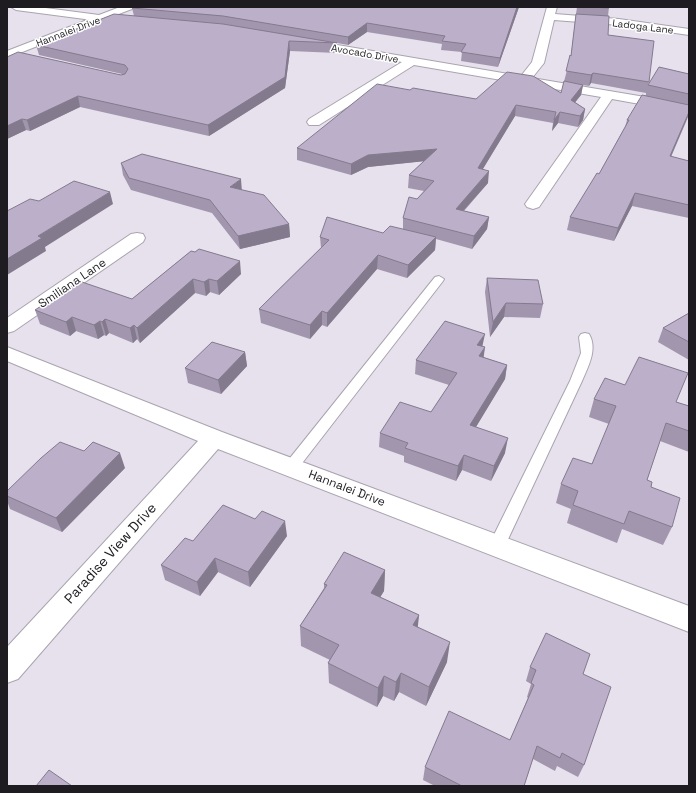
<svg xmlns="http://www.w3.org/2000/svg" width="696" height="793" font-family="'Space Grotesk',sans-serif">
  <rect width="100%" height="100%" fill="#e7e1ed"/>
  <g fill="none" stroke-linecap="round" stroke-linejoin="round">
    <defs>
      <path id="service" d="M439,276L444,279L443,281L296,471L291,472L286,471L284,467L286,463L435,277Z
        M585,333L589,334C598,349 588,367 582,381L503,550L497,551L491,550L489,545L570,381L581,353L579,337L581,334Z"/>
      <path id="minor" d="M547,7H557L555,14L619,19L689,29V35L619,25L554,20L544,63L532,78L651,98L689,107V115L651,106L612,99L539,207L533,209L527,207L525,204L601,97L414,65L319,125H309L307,122L309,119L402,62L308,46L304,45L303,43L304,41L308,40L521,76L532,62Z
        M100,15L125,18L130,21L125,24L101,21L7,58V51Z
        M137,233L143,234L145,238L143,242L14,331L7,333V318L131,234Z
        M7,347L222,432L689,606V632L218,449L18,679L7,683V647L198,441L7,361Z"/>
      <path id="tertiary" d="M11,7H38L99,15L120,7H134L132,9L100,21L16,10Z"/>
    </defs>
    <use href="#service" stroke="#a9a4af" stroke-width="2"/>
    <use href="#minor" stroke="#a9a4af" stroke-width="2"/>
    <use href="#tertiary" stroke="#a9a4af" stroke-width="2"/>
    <use href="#service" fill="#fff" fill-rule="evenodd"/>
    <use href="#minor" fill="#fff" fill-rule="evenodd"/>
    <use href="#tertiary" fill="#fff" fill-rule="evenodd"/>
  </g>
  <path fill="#a296ae" d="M136,7H519L498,67L461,61L462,52L441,50L442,44L367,32L348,45L337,43V53L290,51L285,88L209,136L80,107L30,131L26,130L7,139V57L121,75L122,74L39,55L36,45L134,16L132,8Z
    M577,7H609L608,16V35L649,82L648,84L689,74V115L671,157L689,161V218L632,206L614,241L567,230L570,217L599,174L625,127L627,120L646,95V93L591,83L589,86L583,85L581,95L575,102L585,109L583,120L578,127L558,123L552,131L553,123L515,116L483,169L488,183L464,211L489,217L487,229L472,249L436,239L435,250L407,278L377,269L327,327L322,325L310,339L261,323L259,309L321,248L320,237L383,233L403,229V218L417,199L424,191L408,188L409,175L424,161L368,167L351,175L297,160V148L410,90L476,99L561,93L571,55L576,14Z
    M121,163L242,190L289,224L290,237L240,249L212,213L131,190L123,175Z
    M191,251L241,274L219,295L210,292L206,296L195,293L140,343L137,339L133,343L109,333L106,336L104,335L98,339L76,331L70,336L40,324L35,310L132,299Z
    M487,278L543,304L540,318L504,317L490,337L485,292Z
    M689,313V360L658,342L663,328Z
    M483,347H485L483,357L507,365L505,379L476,427L505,453L491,481L462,470L456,481L404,462V456L379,447L380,433L431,412L449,385L415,374L416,360Z
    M245,352L247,366L221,394L188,383L185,368Z
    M594,399L676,402L689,406V452L660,441L647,480L672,527L663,545L622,529L617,543L567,523L571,509L556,503L561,484L592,464L609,424L589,417Z
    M125,468L62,532L10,509L7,501V491Z
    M287,536L250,587L218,572L200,596L165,580L161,565L193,541Z
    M385,570L384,591L380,597L419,615L417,627L447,662L426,706L399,692L394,701L383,696L377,707L329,683L328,663L330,660L301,646L300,626L324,588V584Z
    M530,667L583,674L584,765L578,777L557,766L555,771L533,759L524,786H435L423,780L425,767L510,740L528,698L527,697L531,684L526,681Z"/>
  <path fill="#847a8d" d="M517,7H519L498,67L500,58Z
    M367,23V32L348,45V37Z
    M289,41L290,51L285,88L209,136L208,125Z
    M593,73L591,83L589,86L591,75Z
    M583,85L581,95L569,110L571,100Z
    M78,96L80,107L30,131L27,120Z
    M516,105L515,116L476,180L478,168Z
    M585,109L583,120L578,127L580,116Z
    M560,112L558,123L552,131L554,120Z
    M689,112L688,116L666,168L670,156Z
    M22,119L26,130L7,139V126Z
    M437,149L436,160L368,167L351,175V164L368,155Z
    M489,171L488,183L454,221L456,209Z
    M241,179L242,192L230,187Z
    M110,192L113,204L45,247L46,251L7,275V259L38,236Z
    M635,193L632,206L614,241L618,228Z
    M489,217L487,229L472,249L474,236Z
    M289,224L290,237L240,249L238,236Z
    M436,237L435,250L407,278L408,265Z
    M378,255L377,269L327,327V313Z
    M240,261L241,274L219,295L217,281Z
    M193,279L195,293L140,343L137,328Z
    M209,279L210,292L206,296L204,282Z
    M506,303L504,317L490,337L493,322Z
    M322,311V325L310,339V325Z
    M72,317L76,331L70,336L66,322Z
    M105,319L109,333L106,336L102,322Z
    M100,321L104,335L98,339L94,325Z
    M134,325L137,339L133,343L130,328Z
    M485,334L482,348L477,345Z
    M485,347L483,362L479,356Z
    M245,352L247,366L221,394L218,380Z
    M507,365L505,379L468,440L470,425Z
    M508,438L505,453L491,481L494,466Z
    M120,453L125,468L62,532L56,518Z
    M464,455L462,470L456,481L458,466Z
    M285,521L287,536L250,587L248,572Z
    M215,558L218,572L200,596L197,582Z
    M385,570L384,591L370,614L371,593Z
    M419,615L417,635L413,625Z
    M450,642L447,662L426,706L429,687Z
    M401,673L399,692L394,701L396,682Z
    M384,676L383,696L377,707L378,688Z"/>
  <path fill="#bcafca" stroke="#847a8d" d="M136,7H517L500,58L461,52L466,44L442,41L445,36L367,23L348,37L223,16L132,8Z
    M591,7H609V8Z
    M114,14L223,24L337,43L289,41L285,77L208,125L78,96L27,120L22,119L7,126V57L18,52L121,75L125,74L128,69L125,65L36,45Z
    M576,14L609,16L608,35L654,41L649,82L593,73L591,75L566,71L570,55L571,56Z
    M659,67L689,74V94L648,85Z
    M507,72L533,76L561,93L564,81L583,85L571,100L585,109L580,116L560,112L554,120L556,112L516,105L478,168L489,171L456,209L489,217L474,236L403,218L409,197L417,199L434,181L409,175L437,149L368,155L351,164L297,148L377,84L410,90L413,88L476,99Z
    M642,95L689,105V112L670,156L689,161V205L635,193L618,228L570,217L597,173L599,174L629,120H627Z
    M142,154L241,179L230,187L264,195L289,224L238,236L210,200L129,178L121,163Z
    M74,181L110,192L38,236L42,238L7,259V211L30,199L39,201Z
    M327,217L383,233L390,226L436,237L408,265L378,255L327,313L322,311L310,325L259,309L329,240L320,237Z
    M199,249L240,261L217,281L209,279L204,282L193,279L137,328L134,325L130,328L105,319L102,322L100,321L94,325L72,317L66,322L35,310L79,281L132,299L191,251L195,252Z
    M487,278L538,280L543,304L506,303L493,322Z
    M689,313V342L663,328Z
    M445,321L485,334L477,345L485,347L479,356L507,365L470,425L508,438L494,466L464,455L458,466L405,448L408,443L380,433L400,402L431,412L457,373L416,360Z
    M212,342L245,352L218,380L185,368Z
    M639,357L688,373L676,402L689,406V431L666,423L647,480L652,482L651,487L680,498L672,527L629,511L624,524L573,505L578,491L561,484L573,458L592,464L616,406L594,399L605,378L625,385Z
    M60,442L84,451L93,442L120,453L56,518L7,496V491L41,458Z
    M223,505L255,519L262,511L285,521L248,572L215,558L197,582L161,565L185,538L193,541Z
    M344,552L385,570L371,593L419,615L413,625L450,642L429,687L401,673L396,682L384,676L378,688L328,663L339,645L300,626L327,585L324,584Z
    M546,633L590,654L583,674L611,687L584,765L562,753L560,758L537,746L524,786H462L425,767L449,711L510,740L534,685L531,683L536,670L530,667Z
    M49,770L72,786H36Z"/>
  <g text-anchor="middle" stroke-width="3" stroke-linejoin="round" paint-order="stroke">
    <g font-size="10" fill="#1e1c20" stroke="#fff">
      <text transform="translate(643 26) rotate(7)" y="4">Ladoga Lane</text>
      <text transform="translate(68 31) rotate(-21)" y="4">Hannalei Drive</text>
      <text transform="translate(365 53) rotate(10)" y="4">Avocado Drive</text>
    </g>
    <g font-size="12" fill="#1e1c20" stroke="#fff">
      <text transform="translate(72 283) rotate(-34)" y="4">Smiliana Lane</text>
      <text transform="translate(347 488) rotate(21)" y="4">Hannalei Drive</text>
    </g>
    <g font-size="14" fill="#1e1c20" stroke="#fff">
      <text transform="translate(110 553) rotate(-48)" y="5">Paradise View Drive</text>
    </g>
  </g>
  <rect width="696" height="793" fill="none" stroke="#1e1c20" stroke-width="16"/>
</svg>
